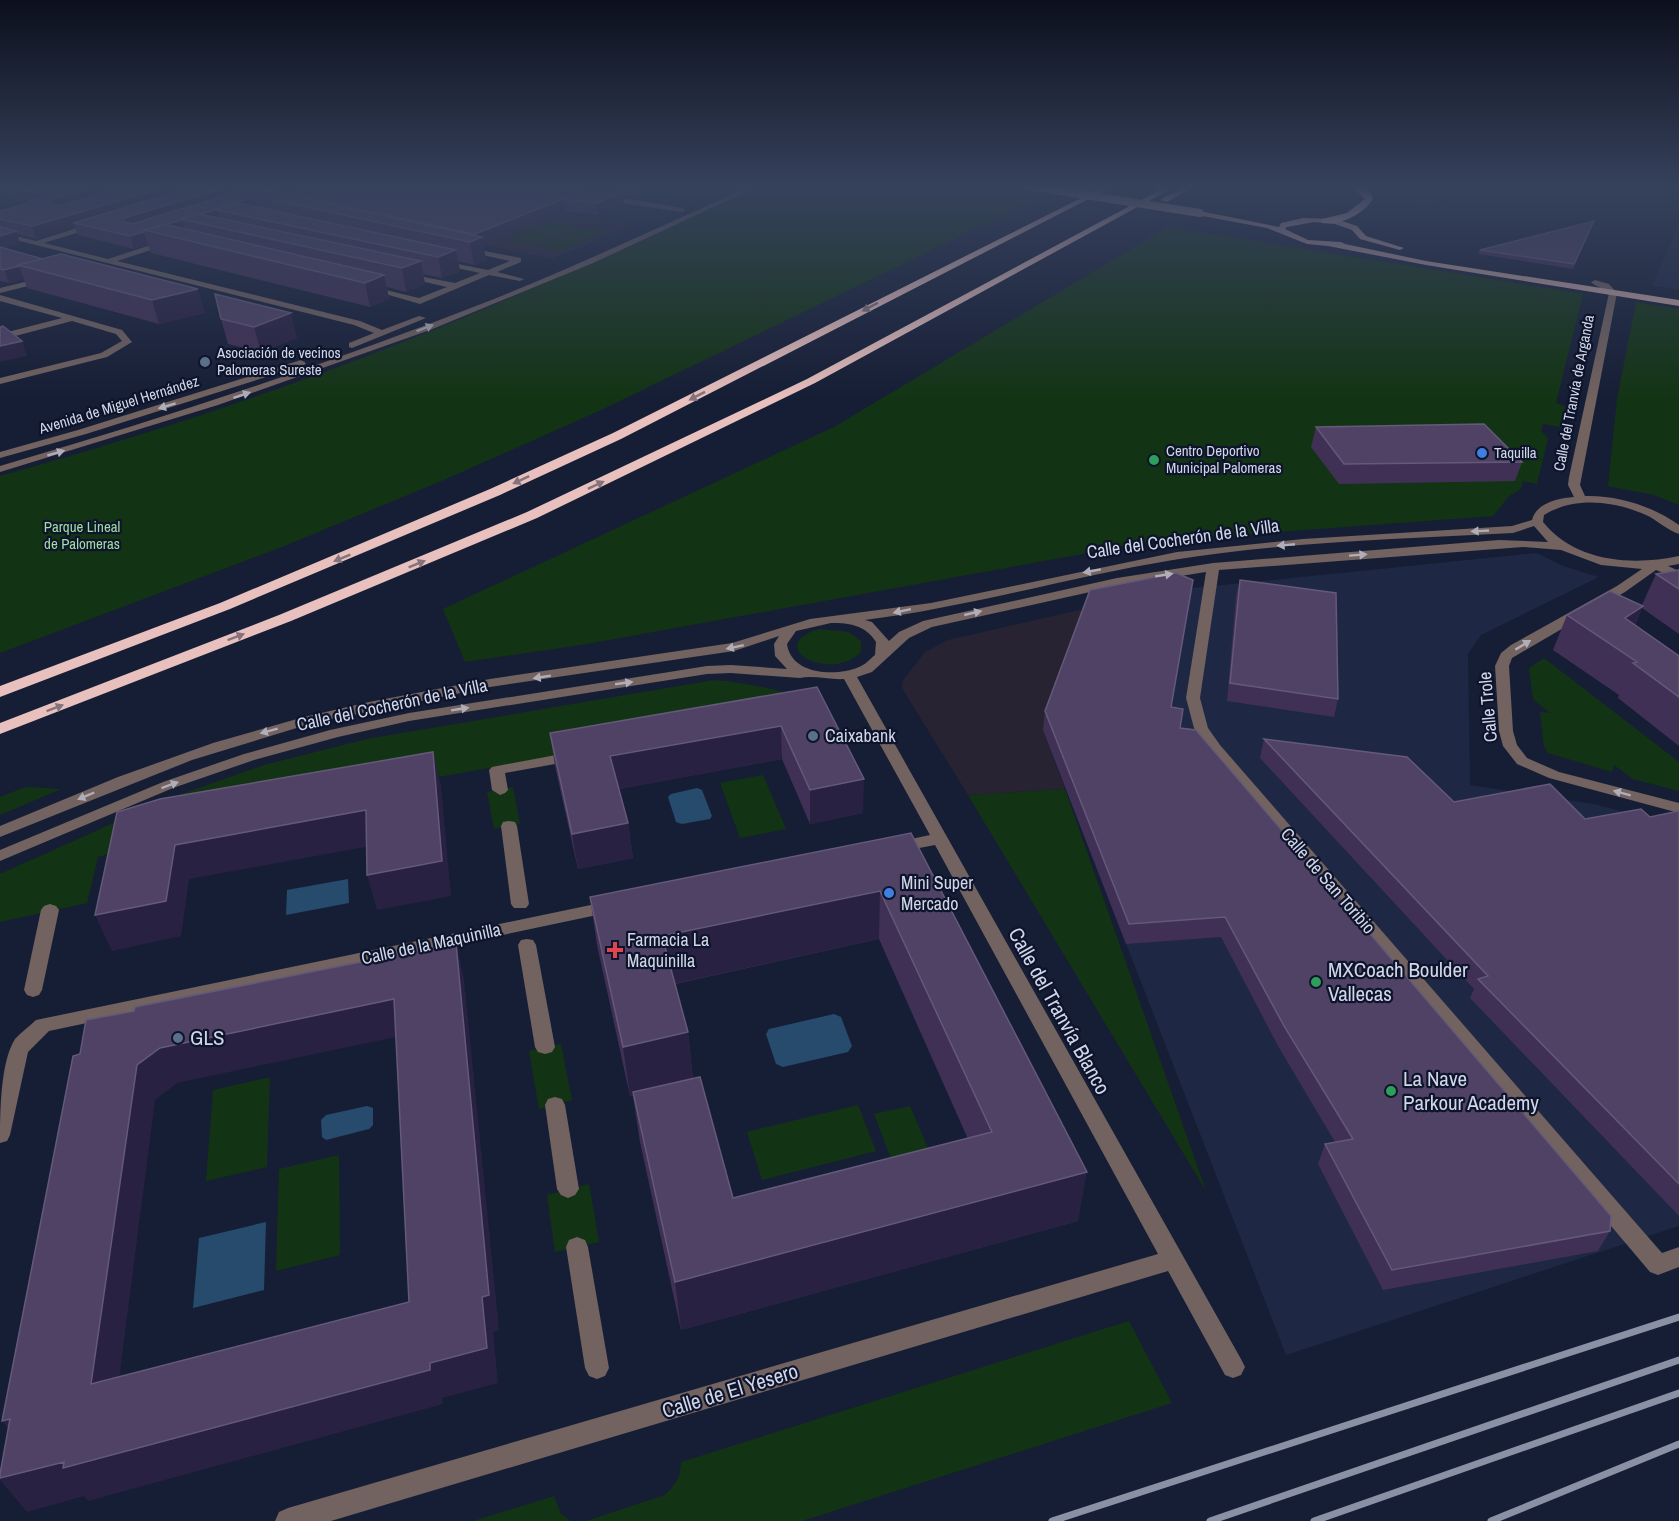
<svg xmlns="http://www.w3.org/2000/svg" width="1679" height="1521" font-family="'Archivo Narrow',sans-serif">
  <rect width="100%" height="100%" fill="#161e35"/>
  <path fill="#1e2743" d="M1679,223V290L1652,286Z
    M1537,553L1563,566L1599,577L1481,635L1468,654L1470,785L1594,804L1679,826V1226L1286,1355L1043,730L1173,590Z"/>
  <path fill="#272333" d="M422,186L632,225L552,259L300,207Z
    M1399,186H1480L1421,207L1414,205L1412,197Z
    M1088,608L1043,730L1065,789L968,795L902,688L903,680L925,652L948,640Z"/>
  <path fill="#133414" d="M763,186H914C933,191 956,193 975,192C999,190 1012,186 1036,192L1033,201L599,411L446,479L282,547L0,653V476C112,445 224,409 333,369C479,315 622,250 763,186Z
    M551,222L577,227L532,245L506,240Z
    M1168,227L1583,294L1556,403L1565,406L1561,427L1543,424L1541,431L1548,438L1537,484L1523,481L1521,489L1509,496L1493,516L1154,541L587,644L465,662L443,609L834,427Z
    M581,228L605,232L561,251L536,246Z
    M1636,302L1679,309V505L1654,495L1608,486L1617,399Z
    M819,629L849,632L861,641V652C830,684 763,646 819,629Z
    M1544,658L1679,762V791L1633,779L1614,765L1612,772L1548,753L1544,747L1540,712L1550,713L1533,699L1529,668Z
    M714,680C751,683 783,691 817,703L819,709L438,777L441,786L174,833L98,857L87,903L0,922V874L165,800L264,765L367,739Z
    M763,775L786,829L740,838L720,783Z
    M26,787L61,789L0,815V797Z
    M513,787L520,824L494,829L487,792Z
    M1065,789L1206,1191L968,795Z
    M561,1044L572,1100L539,1109L529,1051Z
    M270,1077L267,1167L206,1181L213,1090Z
    M858,1105L876,1151L762,1180L747,1132Z
    M910,1106L933,1160L895,1169L874,1114Z
    M339,1155L340,1255L276,1271L279,1169Z
    M589,1184L599,1242L555,1252L547,1195Z
    M1129,1321L1172,1403L802,1521H586L665,1495C675,1485 681,1477 681,1462Z
    M554,1496L561,1514L571,1521H473Z"/>
  <path fill="#264b6d" d="M697,788L702,790L712,816L710,819L682,824L676,822L668,797L671,794Z
    M348,879L349,903L286,915L287,890Z
    M834,1014L841,1017L852,1046L848,1052L783,1067L776,1064L766,1034L769,1029Z
    M367,1106L373,1108V1125L369,1129L326,1140L322,1137L321,1120L326,1115Z
    M266,1222L264,1290L193,1308L199,1238Z"/>
  <g fill="none" stroke-linecap="round" stroke-linejoin="round">
    <path fill="#726260" fill-rule="evenodd" d="M751,186H759L593,263L430,330L218,405L0,472V466C167,417 332,363 494,299C581,264 666,224 751,186Z
      M619,197L682,208L686,210L682,212L600,200Z
      M96,222L99,226L44,243L108,259L169,239H172V243L117,261L360,321L382,330L419,316L426,318L352,348L349,347V343L374,333L354,325L0,236V232L36,241Z
      M464,247L521,258V262L497,272L524,279L520,281L489,275L420,304L365,288L369,286L419,298L447,287L403,277V273L455,283L480,273L438,264V260L488,270L510,261L464,251Z
      M45,277H48V281L0,293V288Z
      M1595,280L1609,284L1617,293L1580,485L1585,496C1617,495 1653,506 1679,525V534C1667,530 1657,520 1646,515C1614,501 1575,496 1544,515L1543,522C1575,562 1632,566 1679,556V564L1668,566L1679,571V579L1656,570L1625,592L1512,658L1509,666L1513,731L1517,745L1527,758L1559,772L1679,803V813L1549,778L1517,764L1503,746L1499,731L1495,666L1501,653L1511,645L1617,586L1642,569L1601,565L1561,550L1523,547L1219,570L1200,698L1208,728L1220,745L1662,1253L1679,1247V1267L1658,1275L1650,1272L1207,748L1194,728L1186,698L1206,572L1117,586L932,627L909,638L872,672L857,677L1241,1359L1245,1367L1241,1375L1233,1378L1225,1375L1168,1271L331,1521H275L279,1512L288,1508L1158,1254L935,845L898,852L892,851L890,847L892,843L930,835L844,679C830,680 813,675 800,678L731,673L707,674L409,721L338,737L254,760L173,788L0,861V850L163,782L244,754L330,730L409,713L707,666L731,665L787,669L775,656L774,644L779,636L734,651L490,687L313,723L192,760L0,837V826L118,777L213,743L304,717L369,702L490,679L732,643L810,619L931,603L1177,552L1303,539L1512,526L1532,520C1536,503 1559,498 1574,497L1568,485L1569,477L1609,293C1603,288 1596,287 1591,282ZM1534,526L1548,542L1499,540L1213,563L1117,578L923,621L899,632L889,641L872,622L865,620C969,607 1070,577 1173,560C1285,542 1400,539 1513,533ZM831,623C850,623 865,625 876,642L875,655C870,659 865,665 859,667C836,677 791,675 787,644L796,631Z
      M0,295L122,330L132,342L107,357L0,384V378L101,353L122,341L116,334L72,321L0,340V334L62,318L0,301Z
      M301,360L306,363L304,365L86,434L0,458V452L78,430Z
      M572,752L577,754L579,757L577,760L505,773L508,790L505,793L500,795L492,790L489,770L492,767Z
      M509,821L515,822L517,826L529,904L526,908H514L511,904L501,826L503,822Z
      M610,901L616,903L619,907L616,911L49,1031L28,1052L10,1135L7,1141L0,1143C0,1115 0,1062 15,1039C21,1032 30,1026 36,1020Z
      M50,904L56,906L59,910L42,990L39,995L33,997L27,995L24,990L41,910L44,906Z
      M527,939L533,940L536,945L555,1047L552,1052L545,1054L538,1052L535,1047L518,945L521,940Z
      M555,1097L562,1099L565,1105L579,1189L575,1195L568,1198L561,1195L557,1189L545,1105L548,1099Z
      M577,1237L585,1240L588,1247L609,1368L605,1376L597,1379L589,1376L585,1368L566,1247L569,1240Z"/>
    <path fill="#c7a5a3" fill-rule="evenodd" d="M947,186H974L971,188Z
      M1200,211L1279,227L1281,223L1303,218L1336,219L1357,226L1366,236L1404,248L1400,250L1360,239L1352,230L1335,224L1314,222L1287,227L1285,229L1308,240L1341,242L1345,244L1426,261L1679,300V306L1426,265L1328,246L1307,244L1267,228L1197,215Z"/>
    <path fill="#e8c0bd" fill-rule="evenodd" d="M1105,186H1114L621,439L500,495L230,609L0,697V686L220,603L490,489L613,433Z
      M1167,186H1176L815,383L537,518L291,621L0,734V723L279,615L527,512L807,379Z
      M1186,186H1195L1167,202L1160,200Z
      M1350,186C1359,185 1371,189 1373,199C1362,215 1342,225 1322,223V219L1347,213L1365,199Z"/>
    <path stroke="#8a91a4" stroke-width="7" d="M1052,1521L1679,1317
      M1210,1521L1679,1360
      M1314,1521L1679,1393
      M1491,1521L1679,1444"/>
    <path stroke="#c7a5a3" stroke-width="8" d="M1028,186L1200,213"/>
  </g>
  <path fill="#413055" fill-rule="evenodd" d="M0,186H669L638,198L623,196L624,204L597,215L564,211L483,244L486,260L474,265L458,261L460,271L442,278L423,274L425,284L406,292L387,287L389,299L370,307L151,253L148,244L134,249L78,235L75,227L36,239L17,234L20,243L4,248L205,313L159,324L27,288L24,279L9,283L0,281V211L30,203L29,201L0,195Z
    M1594,221L1573,269L1478,254L1480,250Z
    M221,319L297,338L261,352L228,344Z
    M1316,427L1522,462L1515,481L1339,484L1311,447Z
    M1679,570V634L1642,608L1635,625L1679,656V746L1618,698L1619,695L1553,650L1567,615L1642,605L1656,574Z
    M1240,580L1338,699L1334,717L1227,701L1236,596Z
    M817,687L863,813L810,824L782,759L619,789L628,823L633,858L578,869L555,766L550,733Z
    M1171,707L1180,728L1610,1231L1598,1251L1383,1290L1318,1164L1325,1144L1335,1142L1278,1046L1221,937L1126,944L1043,730L1045,711Z
    M1264,739L1454,802L1585,819L1650,817L1679,811V1216L1470,998L1474,989L1260,758Z
    M911,833L1078,1221L681,1330L640,1142L633,1096H630L597,945L590,897ZM879,939L968,1139L733,1198L693,1079L688,1032L675,984Z"/>
  <path fill="#292142" d="M102,186H146L52,215L48,203L49,200Z
    M171,186H204L74,223L75,227L36,239L32,226Z
    M231,186H272L126,233L122,221L124,218Z
    M292,186H331L289,195L256,197Z
    M586,186H618L619,194L623,193L624,204L597,215L596,203L587,197Z
    M640,186H669L638,198L637,187Z
    M254,197L257,209L217,210L220,221L184,219Z
    M563,199L564,211L483,244L486,260L474,265L470,242L476,240L475,234Z
    M182,220L185,232L146,231Z
    M16,231L20,243L0,249V236Z
    M144,232L148,244L134,249L130,236Z
    M456,250L460,271L442,278L438,257Z
    M421,261L425,284L406,292L402,268Z
    M19,266L24,279L9,283L4,270Z
    M384,275L389,299L370,307L365,283Z
    M198,289L205,313L159,324L152,300Z
    M291,313L297,338L261,352L254,327Z
    M22,341L27,356L0,362V346Z
    M1643,606L1628,640L1625,618Z
    M781,726L782,759L614,790L610,756Z
    M433,752L441,786L451,896L377,910L367,875Z
    M864,779L863,813L810,824V790Z
    M366,810L376,845L189,879L181,936L112,951L95,915L175,845Z
    M628,823L633,858L578,869L572,834Z
    M880,891L879,939L668,985L662,936Z
    M456,943L464,979L499,1330L493,1332L498,1383L442,1398L443,1404L88,1501L84,1496L27,1512L0,1480V1478L430,1363L482,1297Z
    M394,999L405,1035L177,1083L155,1100L114,1418L91,1384L137,1065L160,1048Z
    M688,1032L693,1081L630,1096L623,1047Z
    M1087,1172L1078,1221L681,1330L675,1282Z
    M10,1419L28,1455L2,1421Z"/>
  <path fill="#504265" stroke="#645979" stroke-width="1.5" fill-rule="evenodd" d="M6,186H102L49,200L48,203L58,206L129,186H171L32,226L0,219V211L34,202L29,201L48,195Z
    M195,186H231L124,218L122,221L132,224L257,186H292L254,196V197L201,214H199L181,219L182,220L144,230V232L130,236L74,223Z
    M317,186H547L585,194L623,193L596,203L563,199L475,234L289,195Z
    M271,191L482,237L470,242L254,196Z
    M238,203L456,250L438,257L217,210Z
    M199,214L421,261L402,268L181,219Z
    M1594,221L1574,264L1480,250Z
    M164,224L384,275L365,283L144,230Z
    M0,227L16,231L0,236Z
    M0,247L43,259L18,265L19,266L4,270L0,269Z
    M61,254L198,289L152,300L18,265Z
    M215,294L291,313L254,327L221,319Z
    M3,326L22,341L0,346V327Z
    M1484,424L1522,462L1344,464L1316,427Z
    M1679,570V589L1656,574Z
    M1176,573L1193,580L1171,707L1183,709L1180,728L1196,730L1220,758L1611,1216L1610,1231L1392,1270L1325,1144L1353,1139L1284,1026L1225,917L1129,924L1045,711L1090,590Z
    M1240,580L1336,593L1338,699L1230,683Z
    M1610,591L1643,606L1625,618L1679,656V697L1633,663L1637,662L1567,615Z
    M817,687L864,779L810,790L781,726L610,756L628,823L572,834L550,733Z
    M1264,739L1407,757L1454,802L1550,784L1585,819L1641,809L1650,817L1679,811V1184L1478,979L1488,976Z
    M433,752L442,861L367,875L366,810L175,845L166,901L95,915L117,812L160,799Z
    M911,833L1087,1172L675,1282L633,1092L700,1077L733,1198L992,1132L880,891L662,936L688,1032L623,1047L590,897Z
    M456,943L489,1295L482,1297L487,1348L430,1363V1370L63,1468L64,1462L0,1478V1474L10,1419L2,1421L73,1056L80,1054L86,1020L134,1011L135,1007ZM394,999L409,1302L91,1384L137,1065L160,1048Z"/>
  <defs><path id="oneway-solid" d="M-6-.8H1V-3.2L6.5 0L1 3.2V.8H-6Z" transform="scale(1.5)"/></defs>
  <g fill="#85737b">
    <use href="#oneway-solid" transform="translate(870 307) rotate(152)"/>
    <use href="#oneway-solid" transform="translate(697 396) rotate(153)"/>
    <use href="#oneway-solid" transform="translate(521 480) rotate(155)"/>
    <use href="#oneway-solid" transform="translate(596 485) rotate(-25)"/>
    <use href="#oneway-solid" transform="translate(342 558) rotate(158)"/>
    <use href="#oneway-solid" transform="translate(417 564) rotate(-22)"/>
    <use href="#oneway-solid" transform="translate(236 637) rotate(-21)"/>
    <use href="#oneway-solid" transform="translate(55 708) rotate(-21)"/>
  </g>
  <g fill="#b0aeb8">
    <use href="#oneway-solid" transform="translate(425 328) rotate(-21)"/>
    <use href="#oneway-solid" transform="translate(242 395) rotate(-18)"/>
    <use href="#oneway-solid" transform="translate(167 406) rotate(163)"/>
    <use href="#oneway-solid" transform="translate(56 453) rotate(-16)"/>
    <use href="#oneway-solid" transform="translate(1480 531) rotate(177)"/>
    <use href="#oneway-solid" transform="translate(1286 545) rotate(175)"/>
    <use href="#oneway-solid" transform="translate(1358 555) rotate(-4)"/>
    <use href="#oneway-solid" transform="translate(1092 571) rotate(170)"/>
    <use href="#oneway-solid" transform="translate(1164 575) rotate(-9)"/>
    <use href="#oneway-solid" transform="translate(902 611) rotate(168)"/>
    <use href="#oneway-solid" transform="translate(973 613) rotate(-13)"/>
    <use href="#oneway-solid" transform="translate(1523 645) rotate(-31)"/>
    <use href="#oneway-solid" transform="translate(735 647) rotate(168)"/>
    <use href="#oneway-solid" transform="translate(542 677) rotate(171)"/>
    <use href="#oneway-solid" transform="translate(624 683) rotate(-8)"/>
    <use href="#oneway-solid" transform="translate(460 709) rotate(-9)"/>
    <use href="#oneway-solid" transform="translate(269 731) rotate(165)"/>
    <use href="#oneway-solid" transform="translate(170 785) rotate(-20)"/>
    <use href="#oneway-solid" transform="translate(1622 793) rotate(-165)"/>
    <use href="#oneway-solid" transform="translate(86 796) rotate(157)"/>
  </g>
  <linearGradient id="sky" x2="0" y2="1"><stop stop-color="#0c101d"/><stop offset="0.47" stop-color="#36415c"/><stop offset="1" stop-color="#36415c" stop-opacity="0"/></linearGradient>
  <rect width="1679" height="399" fill="url(#sky)"/>
  <g fill="#5c6f8a" stroke="#0d142b" stroke-width="2">
    <circle cx="205" cy="362" r="6"/>
    <circle cx="813" cy="736" r="6"/>
    <circle cx="178" cy="1038" r="6"/>
  </g>
  <g fill="#3f7fe0" stroke="#0d142b" stroke-width="2">
    <circle cx="1482" cy="453" r="6"/>
    <circle cx="889" cy="893" r="6"/>
  </g>
  <g fill="#2e9e5b" stroke="#0d142b" stroke-width="2">
    <circle cx="1154" cy="460" r="6"/>
    <circle cx="1316" cy="982" r="6"/>
    <circle cx="1391" cy="1091" r="6"/>
  </g>
  <path fill="#e0444e" stroke="#0d142b" stroke-width="2" d="M612 941h6v6h6v6h-6v6h-6v-6h-6v-6h6z"/>
  <g text-anchor="middle" stroke-width="4.5" stroke-linejoin="round" paint-order="stroke">
    <g font-size="15" fill="#d1d7e8" stroke="#0d142b" text-anchor="start">
      <text x="217" y="358">Asociación de vecinos<tspan x="217" dy="17">Palomeras Sureste</tspan></text>
      <text x="1166" y="456">Centro Deportivo<tspan x="1166" dy="17">Municipal Palomeras</tspan></text>
      <text x="1494" y="458">Taquilla</text>
    </g>
    <g font-size="15" fill="#d1d7e8" stroke="#0d142b">
      <text transform="translate(1574 393) rotate(-79)" y="5">Calle del Tranvía de Arganda</text>
      <text transform="translate(119 405) rotate(-17)" y="5">Avenida de Miguel Hernández</text>
    </g>
    <g font-size="15" fill="#a1dca0" stroke="#0d142b">
      <text x="82" y="532">Parque Lineal<tspan x="82" dy="17">de Palomeras</tspan></text>
    </g>
    <g font-size="18" fill="#d1d7e8" stroke="#0d142b">
      <text transform="translate(1183 539) rotate(-8)" y="6">Calle del Cocherón de la Villa</text>
      <text transform="translate(392 705) rotate(-12)" y="6">Calle del Cocherón de la Villa</text>
      <text transform="translate(1488 707) rotate(-95)" y="6">Calle Trole</text>
      <text transform="translate(1328 881) rotate(49)" y="6">Calle de San Toribio</text>
      <text transform="translate(431 944) rotate(-12)" y="6">Calle de la Maquinilla</text>
    </g>
    <g font-size="18" fill="#d1d7e8" stroke="#0d142b" text-anchor="start">
      <text x="825" y="742">Caixabank</text>
      <text x="901" y="889">Mini Super<tspan x="901" dy="21">Mercado</tspan></text>
      <text x="627" y="946">Farmacia La<tspan x="627" dy="21">Maquinilla</tspan></text>
    </g>
    <g font-size="21" fill="#d1d7e8" stroke="#0d142b" text-anchor="start">
      <text x="1328" y="977">MXCoach Boulder<tspan x="1328" dy="24">Vallecas</tspan></text>
      <text x="190" y="1045">GLS</text>
      <text x="1403" y="1086">La Nave<tspan x="1403" dy="24">Parkour Academy</tspan></text>
    </g>
    <g font-size="21" fill="#d1d7e8" stroke="#0d142b">
      <text transform="translate(1059 1011) rotate(61)" y="7">Calle del Tranvía Blanco</text>
      <text transform="translate(730 1391) rotate(-17)" y="7">Calle de El Yesero</text>
    </g>
  </g>
</svg>
